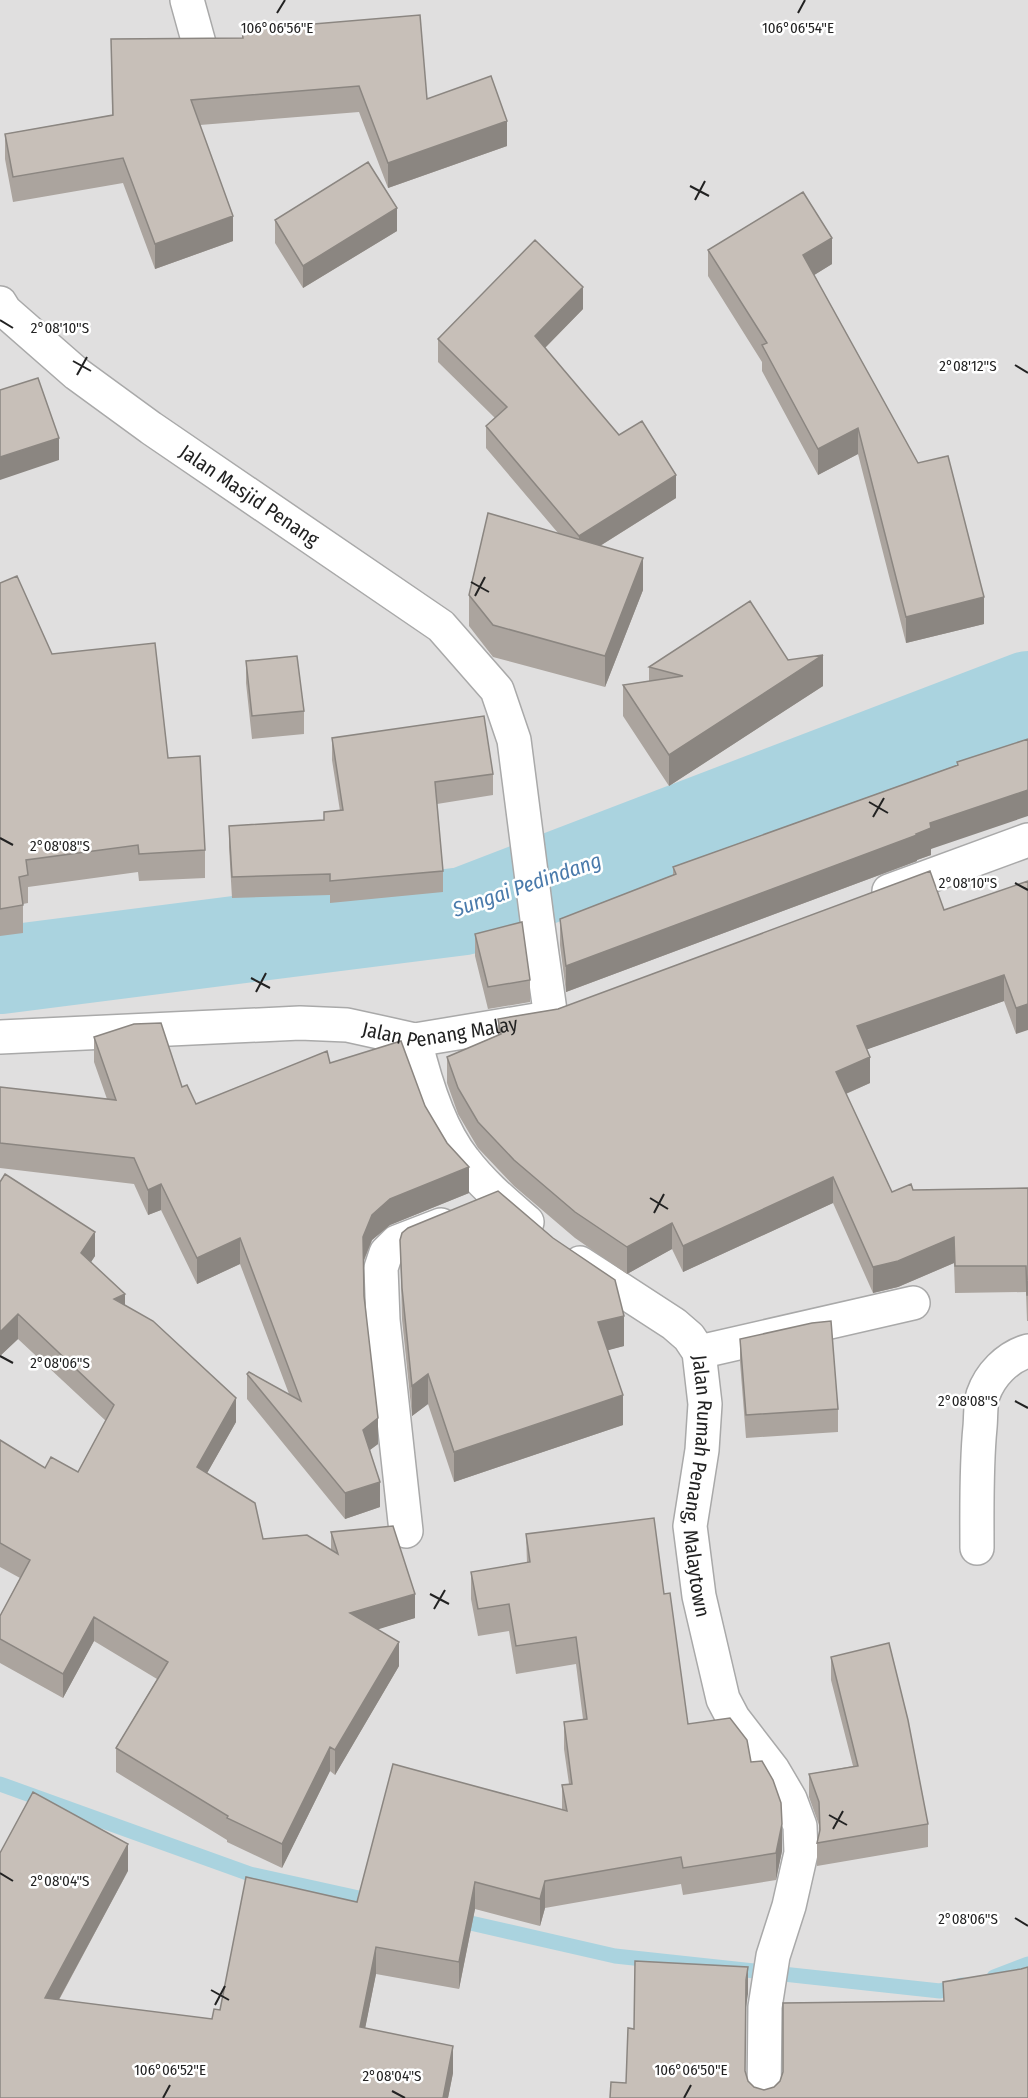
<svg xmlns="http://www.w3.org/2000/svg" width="1028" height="2098" font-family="'Fira Sans Condensed',sans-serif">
  <rect width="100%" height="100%" fill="#f2efe9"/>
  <path fill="#e0dfdf" d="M0,0H1028V2098H0Z"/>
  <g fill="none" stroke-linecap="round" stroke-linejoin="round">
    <path stroke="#aad3df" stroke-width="15" d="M0,1784L250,1874L377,1902
      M453,1919L615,1956L940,1991L962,1985
      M994,1977L1028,1964"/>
    <path stroke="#aad3df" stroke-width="88" d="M0,970L464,911L1028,695"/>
    <defs>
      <g id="minor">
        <path d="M187,0L200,47"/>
        <path id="s1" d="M0,303L5,311L77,374L151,428L441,626L497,690L514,740L537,919L551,1018"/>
        <path d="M889,891L1028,840"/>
        <path id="s2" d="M0,1037L300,1023L347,1025L415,1040L542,1019"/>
        <path d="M415,1040C424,1078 439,1129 464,1160C482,1184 505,1203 527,1222"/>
        <path id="s3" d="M580,1263L674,1324L689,1337L699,1352L705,1404L702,1450L690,1526L699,1596L723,1699L733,1718L773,1770L790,1799L800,1826L801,1853L789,1906L773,1956L765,2007L764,2098"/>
        <path d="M699,1352L913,1303"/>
        <path d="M406,1531L383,1320L381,1268L386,1253L397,1242L441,1225"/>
        <path d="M977,1548C977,1508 976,1467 980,1427C981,1417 980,1405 983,1395C990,1375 1007,1357 1028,1351"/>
      </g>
    </defs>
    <use href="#minor" stroke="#a9a9a9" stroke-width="36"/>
    <use href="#minor" stroke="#fff" stroke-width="33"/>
  </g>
  <path fill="#aba49e" d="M242,30L427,99L507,146L388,188L359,112L200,125L233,241L155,269L123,183L13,202L5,159V134L112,115L111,39L242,38Z
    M275,220L397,231L303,288L275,243Z
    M708,250L832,264L814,275L984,624L906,643L858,454L818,475L762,371V362L708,276Z
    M583,309L545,348L619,435L676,498L600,546L643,590L605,687L493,657L469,626V595L558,533L486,448V426L495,418L438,362V339Z
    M0,583L52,654L168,758L205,850V878L139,881L138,872L28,887V903L23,904V933L0,936Z
    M788,660L823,686L669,786L623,716V685L649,681V667Z
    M246,661L304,711V734L252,739L246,683Z
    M332,738L493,774V795L437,804L443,871V892L330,903V895L232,898L229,847V826L324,820V812L340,811L332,760Z
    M1028,739L931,849V855L917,860V861L566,992L560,945V919L673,875V867L957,765V762Z
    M1028,881L1016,1034L1004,1001L867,1049L870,1083L846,1094L892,1192L913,1190L1028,1188V1321H1027L1026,1292L955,1293L954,1263L898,1287L873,1293L833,1203L683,1272L672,1249L627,1274L575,1238L514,1186L478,1148L458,1114L447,1083V1057L498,1035V1019L558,1009L944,910Z
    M475,934L530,980V1002L488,1009L475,956Z
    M94,1037L182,1087L196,1104L330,1063L425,1106L469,1193L390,1225L372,1240L364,1261V1296L378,1444L370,1450L380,1507L345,1519L247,1399V1374L289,1394L240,1264L197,1284L161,1210L148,1215L134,1184L0,1168V1087L107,1099L94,1062Z
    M0,1182L95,1256L91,1262L125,1305L236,1422L207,1473L263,1539L331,1550V1532L415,1618L377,1629L399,1666L335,1775L330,1771L282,1868L227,1842V1840L116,1772V1748L157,1679L94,1641L63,1698L0,1663V1616L20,1578L0,1567V1440L45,1468L78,1472L106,1421L18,1339L0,1356Z
    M400,1240L624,1346L607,1350L623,1425L454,1482L428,1404L412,1416L402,1319Z
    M740,1339L838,1409V1432L746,1438L740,1362Z
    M526,1534L664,1594L688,1724L751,1762L782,1851L776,1880L683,1895L681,1884L545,1908L540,1926L475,1909L459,1989L376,1974L365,2028L453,2073L448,2098H0L128,1871L59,2000L212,2019L220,2010L357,1902L562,1810V1785L569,1784L564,1749V1722L583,1719L576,1664L516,1674L509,1631L478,1636L471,1599V1572L527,1563Z
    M831,1657L928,1824V1847L817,1866V1843L819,1834V1825L809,1797V1774L853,1766L831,1680Z"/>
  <path fill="#8b8681" d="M507,121V146L388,188V163Z
    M397,208V231L303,288V266Z
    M233,216V241L155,269V244Z
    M832,238V264L803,282V255Z
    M583,287V309L535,358V336Z
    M858,428V454L818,475V449Z
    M59,438V460L0,480V457Z
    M676,475V498L579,559V536Z
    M643,558V590L605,687V656Z
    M984,597V624L906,643V617Z
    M823,655V686L669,786V755Z
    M1028,790V816L931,849V855L917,860V861L566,992V966L916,834L930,823Z
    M1004,975V1001L857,1053V1026Z
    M1028,1004V1030L1016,1034V1008Z
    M870,1057V1083L836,1098V1072Z
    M469,1167V1193L390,1225L372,1240L363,1262V1237L372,1215L390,1199Z
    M833,1177V1203L683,1272V1246Z
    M161,1184V1210L148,1215V1190Z
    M672,1223V1249L627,1274V1247Z
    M95,1232V1256L81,1277V1253Z
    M954,1237V1263L898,1287L873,1293V1267Z
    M240,1238V1264L197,1284V1258Z
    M125,1294V1318L114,1299Z
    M18,1314V1339L0,1356V1332Z
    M624,1316V1346L598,1353V1322Z
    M428,1374V1404L412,1416V1386Z
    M623,1395V1425L454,1482V1452Z
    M236,1398V1422L197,1491V1467Z
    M378,1418V1444L363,1455V1430Z
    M380,1482V1507L345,1519V1493Z
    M415,1594V1618L350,1638V1613Z
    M94,1617V1641L63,1698V1674Z
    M399,1642V1666L335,1775V1750Z
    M330,1747V1771L282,1868V1844Z
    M782,1824V1851L776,1880V1853Z
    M128,1844V1871L45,2025V1998Z
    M545,1881V1908L540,1926V1899Z
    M475,1882V1909L459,1989V1962Z
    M376,1947V1974L360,2054V2027Z
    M748,1967V1994L746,2007V1980Z
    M453,2046V2073L448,2098H443Z"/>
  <path fill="#c7bfb8" stroke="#8b8681" stroke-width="1.5" d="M420,15L427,99L491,76L507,121L388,163L359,86L191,100L233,216L155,244L123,158L13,177L5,134L113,115L111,39L243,38L242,30Z
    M368,162L397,208L303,266L275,220Z
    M803,192L832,238L803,255L918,463L948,456L984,597L906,617L858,428L818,449L762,345L767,343L708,250Z
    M535,240L583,287L535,336L619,435L642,421L676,475L579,536L486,426L507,407L438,339Z
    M38,378L59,438L0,457V390Z
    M488,513L643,558L605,656L493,625L469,595Z
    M17,576L52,654L155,643L168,758L200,756L205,850L139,854L138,845L26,860L28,875L19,877L23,905L0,909V583Z
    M750,601L788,660L823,655L669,755L623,685L683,676L649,667Z
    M297,656L304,711L252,716L246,661Z
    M484,716L493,774L435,782L443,871L330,881V874L232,877L229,826L324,820V812L343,810L332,738Z
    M1028,739V790L930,823L931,828L916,834L917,835L566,966L560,919L676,874L673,867L958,765L957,762Z
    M930,871L944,910L1028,881V1004L1016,1008L1004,975L857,1026L870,1057L836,1072L892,1192L911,1184L913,1190L1028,1188V1295H1027L1026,1266H955L954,1237L898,1261L873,1267L833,1177L683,1246L672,1223L627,1247L575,1212L514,1160L478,1122L458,1088L447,1057L501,1034L498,1019L558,1009Z
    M522,922L530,980L488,987L475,934Z
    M161,1023L182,1087L187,1085L196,1104L327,1051L330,1063L401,1041L425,1106L447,1143L469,1167L390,1199L372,1215L363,1237L364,1296L378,1418L363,1430L380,1482L345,1493L247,1374L249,1372L301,1401L240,1238L197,1258L161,1184L148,1190L134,1158L0,1143V1087L116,1100L94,1037L134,1024Z
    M5,1174L95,1232L81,1253L125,1294L114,1299L153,1321L236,1398L197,1467L255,1503L263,1539L307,1535L338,1554L331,1532L393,1526L415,1594L350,1613L399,1642L335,1750L330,1747L282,1844L227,1818L228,1816L116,1748L168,1662L94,1617L63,1674L0,1639V1616L30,1560L0,1543V1440L45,1468L51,1457L78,1472L114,1405L18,1314L0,1332V1182Z
    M498,1191L553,1238L615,1280L624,1316L598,1322L623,1395L454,1452L428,1374L412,1386L402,1288L400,1240L402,1233L408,1228Z
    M831,1321L838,1409L746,1415L740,1339L812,1323Z
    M654,1518L664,1594L670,1593L688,1724L730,1718L747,1740L751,1762L762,1761L773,1780L781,1803L782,1824L776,1853L683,1868L681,1857L545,1881L540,1899L475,1882L459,1962L376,1947L360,2027L453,2046L443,2098H0V1853L33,1792L128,1844L45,1998L212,2019L214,2009L220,2010L246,1877L357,1902L393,1764L567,1811L562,1785L572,1784L564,1722L587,1719L576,1637L516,1646L509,1604L478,1609L471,1572L530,1562L526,1534Z
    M889,1643L908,1720L928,1824L817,1843L820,1830L819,1802L809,1774L858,1766L831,1657Z
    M635,1961L748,1967L746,1980L745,2071L748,2081L754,2087L764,2090L774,2087L780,2081L783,2072V2003L944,2001L943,1982L1021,1969L1028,1967V2098H610L611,2082L626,2083L628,2028L634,2029Z"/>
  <path fill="none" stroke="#222" stroke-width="2" d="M277,13L285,0M798,13L805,0M690,186L709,196M695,200L705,181M0,320L13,328M73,361L91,371M1015,365L1028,373M77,375L87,357M471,582L489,592M475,596L485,577M869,802L888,813M873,817L884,798M0,838L13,845M1015,883L1028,890M251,978L270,988M256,992L266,973M650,1198L668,1209M654,1213L664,1194M0,1356L13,1363M1015,1401L1028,1408M430,1594L449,1604M434,1609L445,1590M829,1815L847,1825M833,1829L843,1811M0,1873L13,1881M1015,1918L1028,1926M211,1990L229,2000M215,2005L225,1986M392,2091L405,2098M163,2098L170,2085M684,2098L691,2085"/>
  <g text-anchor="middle" stroke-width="5" stroke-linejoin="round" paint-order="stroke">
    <g font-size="20" fill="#222" stroke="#fff">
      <text dy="7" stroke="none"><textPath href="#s1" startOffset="316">Jalan Masjid Penang</textPath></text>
      <text dy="7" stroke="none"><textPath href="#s2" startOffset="442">Jalan Penang Malay</textPath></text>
      <text dy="7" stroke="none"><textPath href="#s3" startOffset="285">Jalan Rumah Penang, Malaytown</textPath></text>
    </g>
    <g font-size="21" font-style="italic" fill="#4a7aab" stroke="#fff">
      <text transform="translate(527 885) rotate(-19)" y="7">Sungai Pedindang</text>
    </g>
  </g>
  <g font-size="15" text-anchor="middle" fill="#222" stroke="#fff" stroke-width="5" stroke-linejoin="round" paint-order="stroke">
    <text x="277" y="33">106°06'56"E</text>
    <text x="798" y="33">106°06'54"E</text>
    <text x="60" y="333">2°08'10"S</text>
    <text x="968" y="371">2°08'12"S</text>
    <text x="60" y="851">2°08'08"S</text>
    <text x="968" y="888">2°08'10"S</text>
    <text x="60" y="1368">2°08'06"S</text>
    <text x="968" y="1406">2°08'08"S</text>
    <text x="60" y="1886">2°08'04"S</text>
    <text x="968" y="1924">2°08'06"S</text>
    <text x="170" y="2075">106°06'52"E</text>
    <text x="691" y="2075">106°06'50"E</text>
    <text x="392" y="2081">2°08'04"S</text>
  </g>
</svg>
